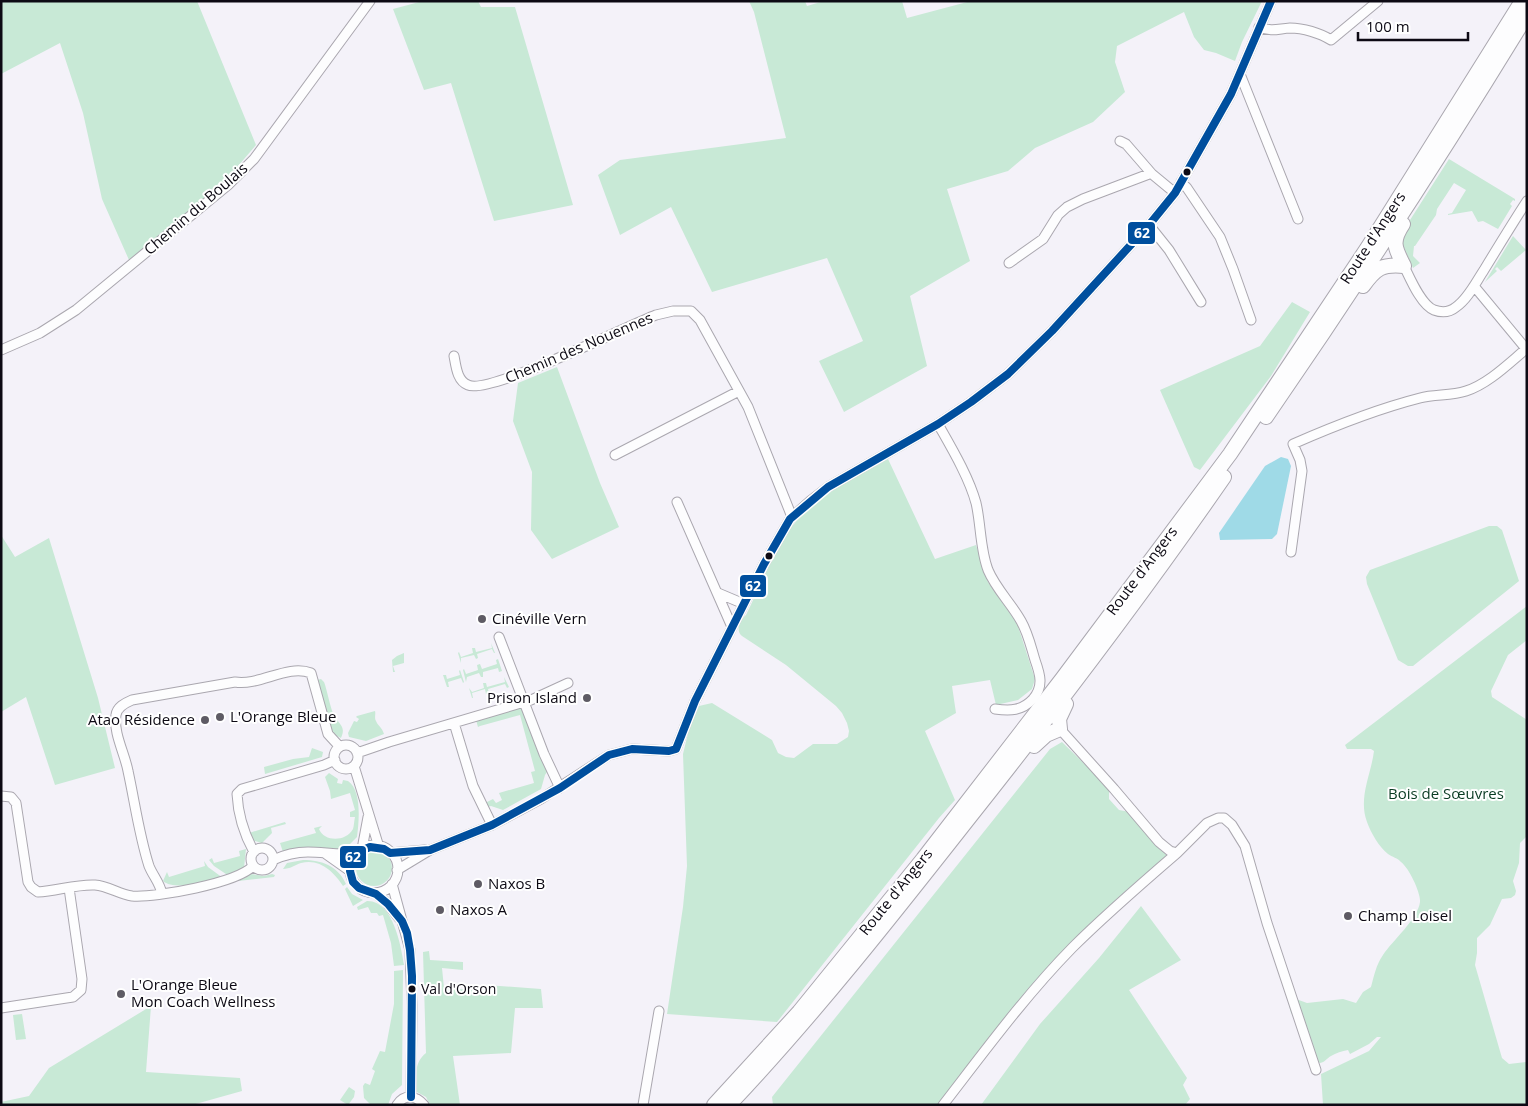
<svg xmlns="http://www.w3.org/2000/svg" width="1528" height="1106" font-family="'Open Sans',sans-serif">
  <rect width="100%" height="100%" fill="#f4f2f9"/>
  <path fill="#c8e9d6" d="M1,1H197L256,145L227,179L129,260L102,199L83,113L60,43L1,74Z
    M423,1H478L481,7H515L573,205L494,221L451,83L424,90L393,9Z
    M749,1H805L807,6L824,1H902L907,18L971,1H1262L1242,42L1235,61L1216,53L1204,50L1194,37L1184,12L1117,46L1115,62L1125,92L1093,122L1035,148L1008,171L947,189L970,261L910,296L927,366L844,412L819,361L863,341L827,258L712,292L671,207L620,235L598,175L620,160L786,138L754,12Z
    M1449,159L1515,199V201L1513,200L1510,204L1512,206L1498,229L1483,221L1478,222L1472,211L1448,215V214L1452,213L1466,190L1454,183L1437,209L1436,215L1415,246H1414L1413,256L1420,263L1413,268L1401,241L1403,231Z
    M1513,236L1526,250L1501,271L1497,267L1495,269L1497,271L1485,282Z
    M1292,302L1310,312L1271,376L1200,470L1194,467L1160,390L1260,346Z
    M557,367L600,483L619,527L552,559L531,530L532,472L513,421L518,383Z
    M888,459L935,559L976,545L988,582L1017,623L1035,679L1032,689L1018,700L996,705L990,680L952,686L956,713L925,731L955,800L939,818L777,1022L667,1014L683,907L687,866L683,754L689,729L699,706L712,703L772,740L778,753L786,757L794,758L813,744H837L848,737L849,731L847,723L842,713L836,706L786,665L742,636C735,630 740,620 746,615C762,583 774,546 799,518C823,492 858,476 888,459Z
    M1489,526H1497L1502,530L1519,581L1413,666H1408L1398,660L1367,584L1366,577L1370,570Z
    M1,535L15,557L49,538L98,698L115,768L55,785L26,697L1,712Z
    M1527,606V640L1508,655L1491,691L1492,697L1527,720V836L1520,843L1519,863L1513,881L1516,891L1515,895L1511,898L1502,899L1490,925L1477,938V953L1475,965L1502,1058L1509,1064L1527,1062V1105H1323L1321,1074L1369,1051L1381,1037H1377L1369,1044L1350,1054L1348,1050C1342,1051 1336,1053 1331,1056C1326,1059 1325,1062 1320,1063L1316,1061L1306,1034L1291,1013L1288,1001L1296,999L1307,1003L1343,999L1356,1003L1363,992L1371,987C1374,976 1376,965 1383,955C1392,941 1418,919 1420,902C1421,893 1409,868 1401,862C1398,858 1392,857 1388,854C1379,847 1371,833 1367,822C1358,798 1371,775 1374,751L1371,749H1347L1345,745Z
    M491,643L495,653H494L492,649L477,654L478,658L476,659L474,655L461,658V663L458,653L459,652L461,657L473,653L472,648H475L476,652L492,648Z
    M404,653V663L393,666L395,672H393L392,660L397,656Z
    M498,659L502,671L499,672L498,668L483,672V677H481L479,673L467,677L466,682L463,670L464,669L466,674L478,670L477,665L480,664L482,669L497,664L496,660Z
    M460,670L464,682L463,683L461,678L448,682L449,687H447L443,675H446L447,679L460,675L459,671Z
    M504,677L509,687L507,688L505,684L488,689L489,693L486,694L485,689L472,693L473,698H472L469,688L472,692L484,688L483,683H486L487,687L505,682Z
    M321,679L324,682C327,689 331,712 335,717C340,725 346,727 341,738L335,735L330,728L317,680Z
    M518,708L523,710L547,772L545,775L541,789L503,810L491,806L487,807L485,803L493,799L496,803L502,800L499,793L534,783L531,772L535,771L520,715L480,726L478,727L476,720Z
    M375,711C376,714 374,718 376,721C378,726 382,727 384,734L366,741L349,737L348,733L354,721L357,722L359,719L356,717L357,716Z
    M1062,742L1109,788V799L1119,810L1130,812L1170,856L1027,994L976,1054L938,1105H773L772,1097L1050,749Z
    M312,748L323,752L322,757L265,774L264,767L293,759L309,757Z
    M329,773L338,779L337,783L342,784L343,780L348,781C362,790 359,822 357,837L350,844L340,848V851L283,852L280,843L316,833L314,828L322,826L319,829C324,842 346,842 353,829C354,826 354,821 355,817H350V812L355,810L350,793L331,799L330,791L325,777Z
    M285,822L286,824L271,828L272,833L262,843L251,840L249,833Z
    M246,849L244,868L229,876L214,866L209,860L212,858L214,863L240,856L239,851Z
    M356 868a18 18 0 1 1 36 0a18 18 0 1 1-36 0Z
    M303,860C322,860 338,866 346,884L343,886C334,872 320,858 301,863C295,865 290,869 283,869L287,863Z
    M204,861L208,867L223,878C210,882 174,891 163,881L167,872L169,877L205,866Z
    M251,874L264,876L272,874L275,875L274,877L238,881Z
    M347,887L352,894L363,900L353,906L345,889Z
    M367,901C393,900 401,946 404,965L394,966L391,943L383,915L379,916L377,913H371L368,907L358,910L357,907Z
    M1141,906L1181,960L1129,990L1187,1078L1183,1085L1190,1099L1185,1105H981L1040,1024L1099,958Z
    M429,951L430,960L463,962V970L442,968L444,988L485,991L486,985L541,989L543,1008H515L511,1053L453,1056L460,1105H430L426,1097L415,1091C416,1077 414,1062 426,1053L423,952Z
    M403,970L402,1085L392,1094L388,1105H371L364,1098L363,1086L365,1083L370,1085L375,1071L372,1069L380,1051L385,1052L394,1004V971Z
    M151,1006L146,1072L240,1078L242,1091L192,1105H1V1102L29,1096L49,1068Z
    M22,1014L26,1039L16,1040L13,1015Z
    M349,1087L355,1091L354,1097L348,1105L340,1100Z"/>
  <path fill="#9fdae7" d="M1281,457L1288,459L1291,466L1277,534L1272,539L1220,540L1219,533L1265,466Z"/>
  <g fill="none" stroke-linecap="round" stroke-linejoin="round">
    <defs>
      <path id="minor" d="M1259,27C1272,32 1277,29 1290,28C1303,28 1320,33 1331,40L1378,1
        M1240,74L1298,219
        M1120,141L1126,144L1152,174
        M1181,182L1187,188L1220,237L1233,269L1251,320
        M1149,225L1169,250L1201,302
        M1009,263L1043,239L1058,215L1067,207L1083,199L1149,174H1152L1175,193
        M1404,266C1410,278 1421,305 1434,310C1442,313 1450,312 1456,307C1468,299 1476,282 1484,270C1498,247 1512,224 1527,201
        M1474,286L1527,350
        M1,350L40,333L76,310L228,185L254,159L370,1
        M454,356C456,366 457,381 468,385C489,395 627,326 656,315L673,311H691L700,320L748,407L792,517
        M938,424C951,447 969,477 976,503C981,524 980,549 988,570C996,589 1011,603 1021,621C1028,633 1031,647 1035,660C1040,674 1044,686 1033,699C1022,711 1010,711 995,709
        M615,455L739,391
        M677,502L732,627
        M1291,552L1302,471L1300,460L1293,444C1334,426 1377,409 1420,398C1435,394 1451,396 1466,391C1488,384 1508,364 1526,349
        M718,593L744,604
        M499,637L544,754L560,788
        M454,723L473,786L492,825
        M1060,729L1114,789L1159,842L1170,851L1177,853L1207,823L1218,818H1224L1232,825L1245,846L1267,923L1316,1070
        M334 757a12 12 0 1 1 24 0a12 12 0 1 1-24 0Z
        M357,753L389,742L531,700L568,683
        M354,766L379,847
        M1,796L11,797L16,803L28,882L31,887L38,892C57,891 76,884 95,885C108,886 119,894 132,896C156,898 237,883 253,866
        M350 869a24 24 0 1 1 48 0a24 24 0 1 1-48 0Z
        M251 859a11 11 0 1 1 22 0a11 11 0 1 1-22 0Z
        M362,849L368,817
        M254,852C244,834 238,814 237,794L242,789L324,765L335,760
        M390,853L425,850
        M326,854L350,871
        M273,860C284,855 297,852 308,852C325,852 341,856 357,853
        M397,870L430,850L492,825L541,799L609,755L632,749L669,751L676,749L695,701L764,564L790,519L810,501L828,487L938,424L971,402L1008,374L1052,331L1149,225L1175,193L1231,94L1271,1
        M392,884L410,950L412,1005L411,1097
        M375,893L387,903L399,918
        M162,894C160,883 153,876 149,866C139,835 135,803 128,771C125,754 113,733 116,715C117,707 125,703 132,700L235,682C260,686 287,664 311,673L328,734L339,746
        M1,1008L73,997L81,990L82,979L69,888
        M397,1105C404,1094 416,1095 424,1105
        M643,1105L659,1011
        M943,1105C984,1052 1025,996 1072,948C1105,915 1141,884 1177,853"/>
      <path id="highway" d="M1363,286C1376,268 1382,264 1404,266C1395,248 1391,242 1403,224
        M1266,417C1357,285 1444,151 1527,15
        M1034,746L1046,735L1060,729L1059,719L1066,704
        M714,1105L799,1012L923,859L1062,679L1230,454L1368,247L1522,1
        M729,1105C815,1014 892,916 969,818C1057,707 1143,594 1224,477"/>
    </defs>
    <use href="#minor" stroke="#aaa7af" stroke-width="11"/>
    <use href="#highway" stroke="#aaa7af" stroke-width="16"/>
    <use href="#minor" stroke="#fdfdfe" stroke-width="9"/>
    <use href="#highway" stroke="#fdfdfe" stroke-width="14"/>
    <defs>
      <path id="bus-1" d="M411,1097L412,976L410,950L407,933L402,921L388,904L376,894L359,888L353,882L350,871L353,857L358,852L370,847L384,849L390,853L430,850L492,825L560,788L609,755L632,749L669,751L676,749L695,701L764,564L790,519L828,487L938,424L971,402L1008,374L1052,331L1149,225L1175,193L1231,94L1271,1"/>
    </defs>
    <use href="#bus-1" stroke="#fff" stroke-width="11"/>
    <use href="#bus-1" stroke="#004f9e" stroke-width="8"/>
  </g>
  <g fill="#0d0a14" stroke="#fff" stroke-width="2">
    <circle cx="1187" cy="172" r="4.5"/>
    <circle cx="769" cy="556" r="4.5"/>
    <circle cx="412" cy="989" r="4.5"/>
  </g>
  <g fill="#5e5b64" stroke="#fff" stroke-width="2">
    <circle cx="482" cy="619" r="5"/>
    <circle cx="587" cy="698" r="5"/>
    <circle cx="220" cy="717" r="5"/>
    <circle cx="205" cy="720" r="5"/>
    <circle cx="478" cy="884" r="5"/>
    <circle cx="440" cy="910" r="5"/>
    <circle cx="1348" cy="916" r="5"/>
    <circle cx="121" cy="994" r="5"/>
  </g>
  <g text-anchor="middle" stroke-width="4" stroke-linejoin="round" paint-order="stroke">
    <g font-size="14" fill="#0d0a14" stroke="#fff" text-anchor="start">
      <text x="421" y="994">Val d'Orson</text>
    </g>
    <g font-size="15" fill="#0d0a14" stroke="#fff">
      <text transform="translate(196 209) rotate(-41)" y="5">Chemin du Boulais</text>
      <text transform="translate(1373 238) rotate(-57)" y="5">Route d'Angers</text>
      <text transform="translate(579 348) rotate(-23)" y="5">Chemin des Nouennes</text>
      <text transform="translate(1142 571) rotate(-53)" y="5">Route d'Angers</text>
      <text transform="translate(896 892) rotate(-51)" y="5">Route d'Angers</text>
    </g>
    <g font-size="15" fill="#0d0a14" stroke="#fff" text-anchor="start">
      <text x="492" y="624">Cinéville Vern</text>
      <text x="577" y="703" text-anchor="end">Prison Island</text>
      <text x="230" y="722">L'Orange Bleue</text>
      <text x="195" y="725" text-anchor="end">Atao Résidence</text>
      <text x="488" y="889">Naxos B</text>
      <text x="450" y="915">Naxos A</text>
      <text x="1358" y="921">Champ Loisel</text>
      <text x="131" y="990">L'Orange Bleue<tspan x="131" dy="17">Mon Coach Wellness</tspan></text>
    </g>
    <g font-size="15" fill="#0a3c23" stroke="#fff">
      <text x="1446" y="799">Bois de Sœuvres</text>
    </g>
  </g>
  <g stroke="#fff" stroke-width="2">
    <rect x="1127" y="221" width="29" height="24" rx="5" fill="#004f9e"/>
    <rect x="739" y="574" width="28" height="24" rx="5" fill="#004f9e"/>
    <rect x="339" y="845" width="28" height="24" rx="5" fill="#004f9e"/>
  </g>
  <g font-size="14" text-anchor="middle" font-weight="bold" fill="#fff">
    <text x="1142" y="238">62</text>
    <text x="753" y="591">62</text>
    <text x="353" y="862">62</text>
  </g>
  <rect width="1528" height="1106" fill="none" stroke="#0d0a14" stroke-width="5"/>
  <path d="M1358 32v8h110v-8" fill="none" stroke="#0d0a14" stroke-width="2.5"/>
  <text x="1366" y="32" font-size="15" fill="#0d0a14" stroke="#ffffff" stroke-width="4" paint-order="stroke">100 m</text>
</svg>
